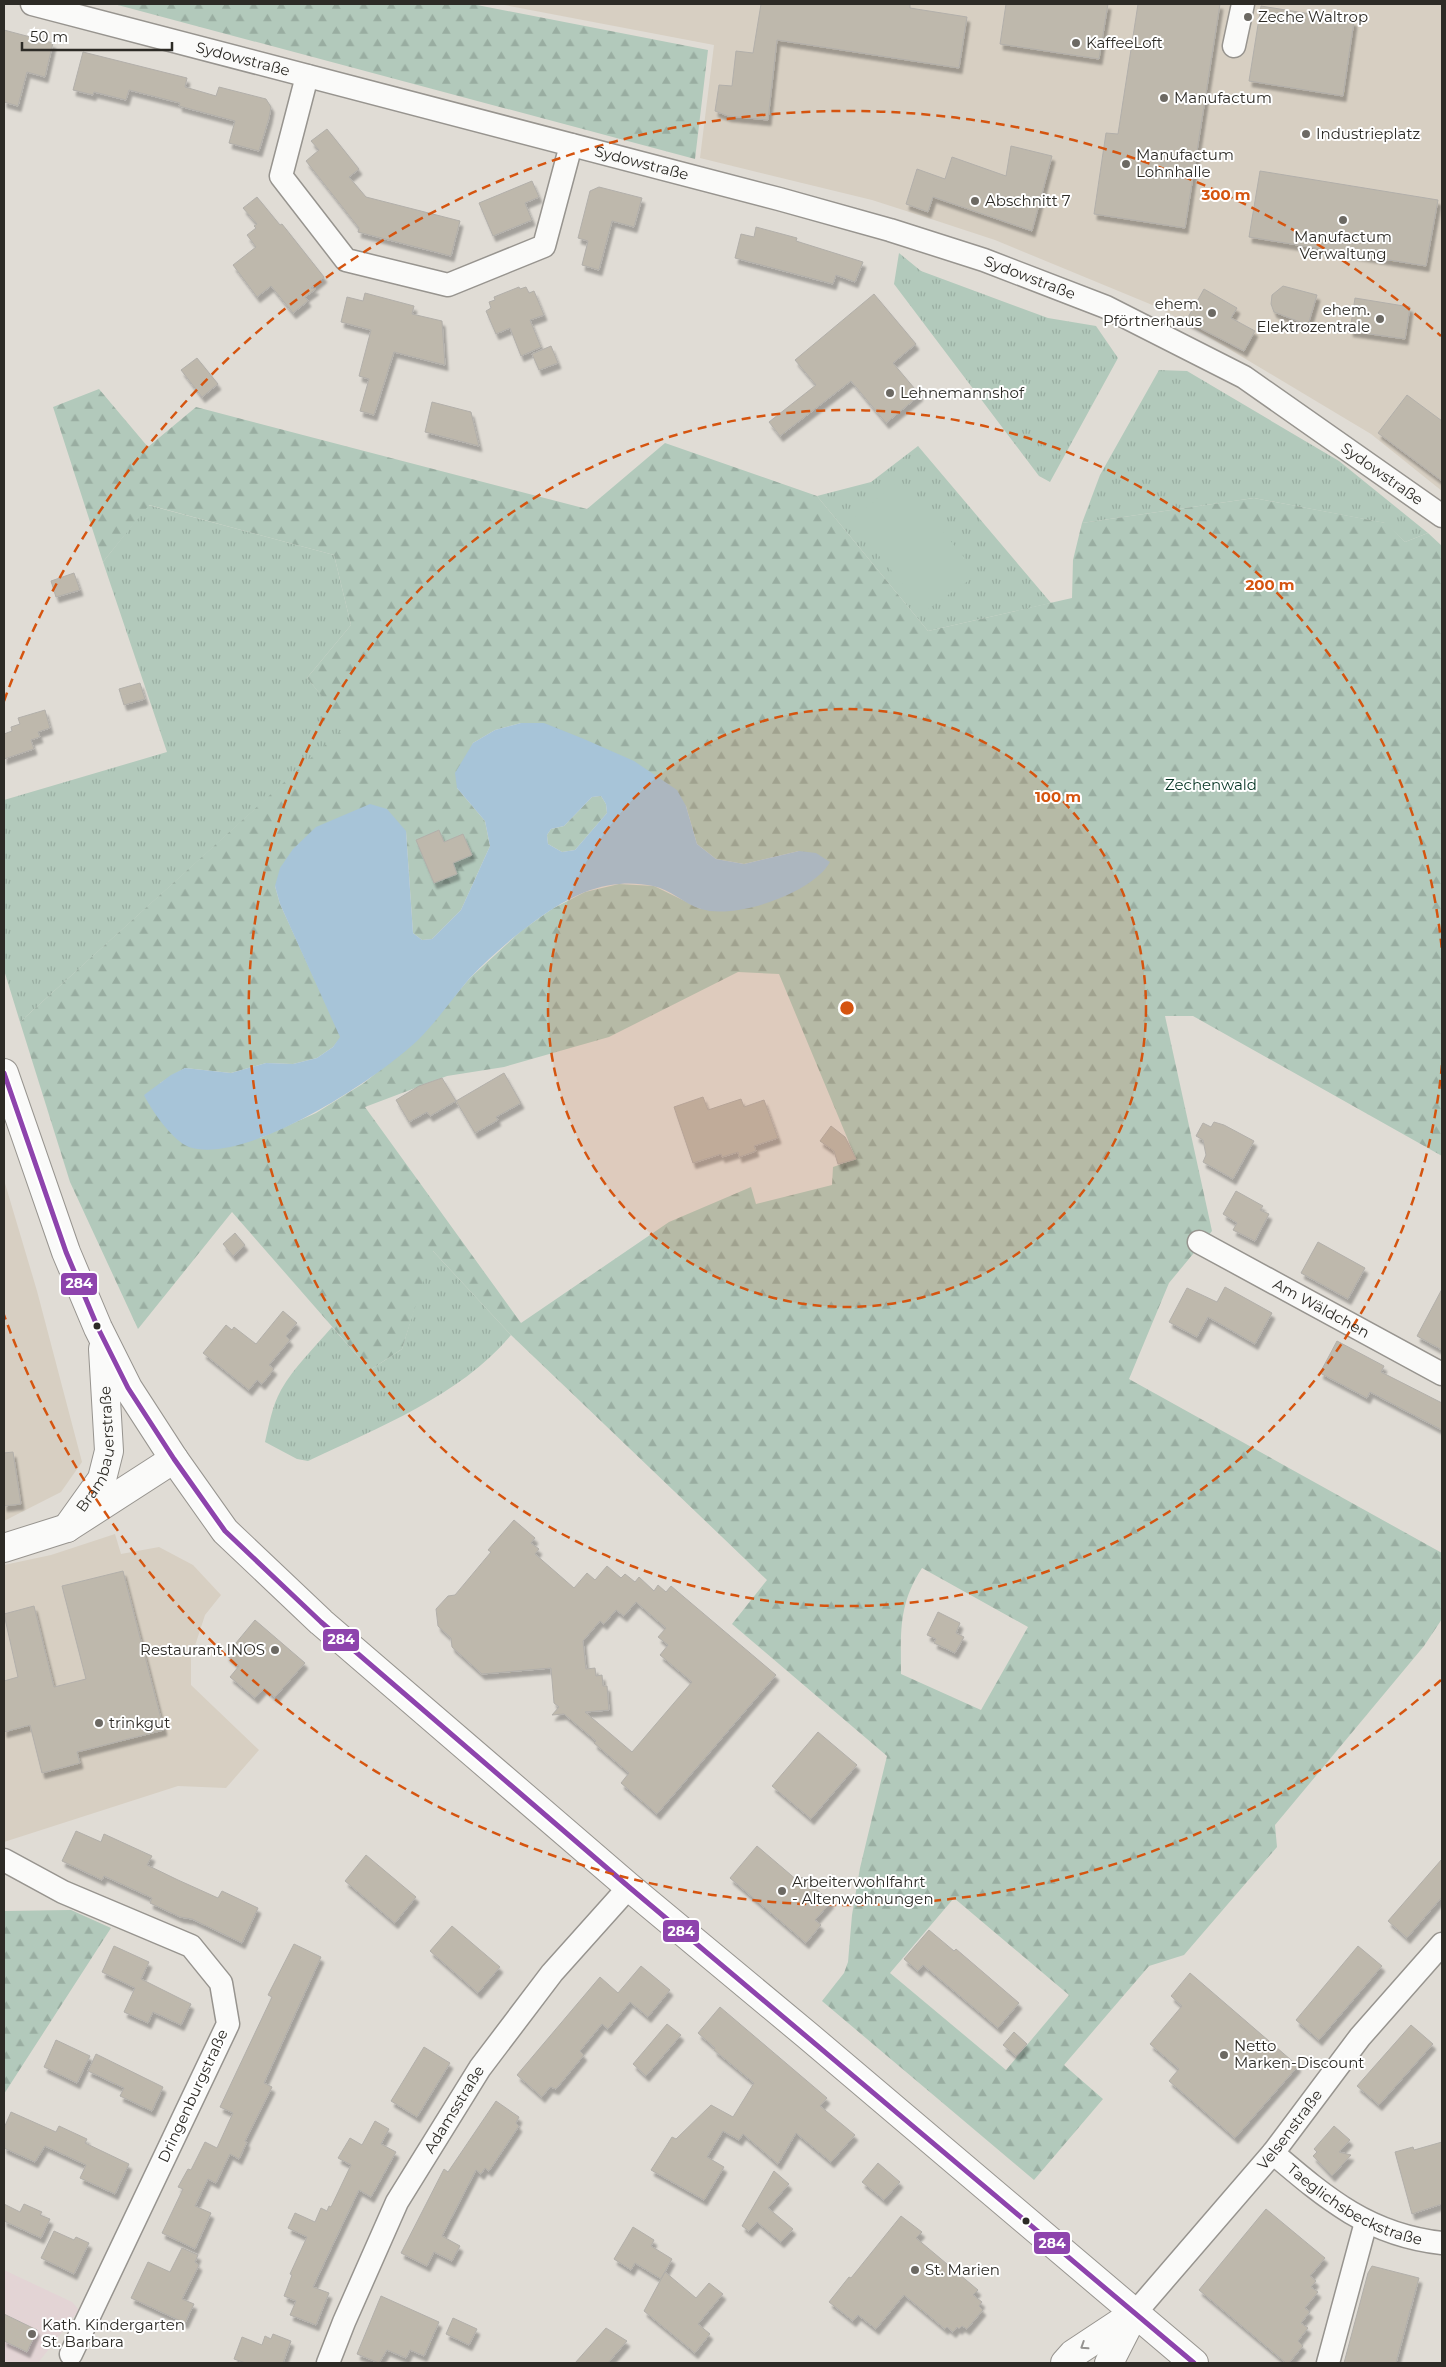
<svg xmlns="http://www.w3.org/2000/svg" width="1446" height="2367" font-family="Montserrat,sans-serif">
  <defs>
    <pattern id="grass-tufts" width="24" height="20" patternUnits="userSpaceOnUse" patternTransform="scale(1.25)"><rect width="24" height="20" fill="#b2c9bb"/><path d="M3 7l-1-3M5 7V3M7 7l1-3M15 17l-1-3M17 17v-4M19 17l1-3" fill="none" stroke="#99ada1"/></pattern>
    <pattern id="forest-firs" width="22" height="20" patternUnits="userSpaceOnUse" patternTransform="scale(1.25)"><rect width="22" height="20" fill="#b2c9bb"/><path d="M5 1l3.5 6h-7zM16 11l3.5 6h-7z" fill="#99ada1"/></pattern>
    <filter id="shadow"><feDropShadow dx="3" dy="5.5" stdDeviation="1" flood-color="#0004"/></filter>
  </defs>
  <rect width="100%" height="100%" fill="#e0dcd5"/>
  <path fill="#d7cfc2" d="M499,4H1442V491L1371,434L1162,309L995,240L925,217L872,200L700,158L714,45Z
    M4,1180L37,1291L82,1462L61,1492L4,1521Z
    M115,1534L121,1554L159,1547L193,1565L221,1595L205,1615L191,1658V1685L259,1750L226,1788L178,1786L4,1842V1565L51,1555Z"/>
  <path fill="#e3d4d5" d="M4,2270L72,2302L79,2310L38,2363H4Z"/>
  <path fill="url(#grass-tufts)" d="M899,253L921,271L1048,318L1096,326L1118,358L1050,482L1039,476L894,284Z
    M1159,370L1187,371L1339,461L1428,533L1405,542L1385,523L1254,498L1082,523L1100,475Z
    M918,446L1051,603L928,631L817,496L871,482Z
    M148,505L334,555L351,625L307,678L347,726L20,1022L4,970V800L167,752L103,562Z
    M432,1250L511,1335C460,1396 379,1427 308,1461L297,1459L265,1442C269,1425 272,1406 281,1390C294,1367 315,1347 332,1327L370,1370L402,1349Z"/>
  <path fill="url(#forest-firs)" fill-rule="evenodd" d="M114,4H472L708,50L695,159Z
    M99,389L148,447L196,407L587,509L665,443L817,496L928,631L1072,598L1073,560L1082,523L1254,498L1386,523L1405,542L1428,533L1442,546V1156L1193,1016H1165L1212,1231L1169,1283L1129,1379L1442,1553V1619L1424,1646L1275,1825L1277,1847L1184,1955L1149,1966L1064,2065L1103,2099L1034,2180L822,2001L844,1973L848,1962L852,1915L860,1868L887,1756L732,1624L767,1580L511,1335L433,1251L402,1349L370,1370L232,1212L138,1329L70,1182L20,1022L346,726L307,678L351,625L334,555L149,505L103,562L53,407ZM521,723L686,806L697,844L716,859L744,864L799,851L701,909L654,886L619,884L585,892L552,909L521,931L470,978L418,1039L364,1083L316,1113L260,1138L160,1083L185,1068L231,1073L266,1063L293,1064L317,1058L333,1047L341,1037L280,904L275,886L406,831L413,933L422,940L432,939L461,910L490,846L485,821L457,788L473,743L495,730ZM738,972L779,974L856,1159L833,1167L832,1185L756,1204L751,1187L669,1222L521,1323L365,1107L447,1076L504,1067L609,1037ZM922,1568L1028,1627L981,1710L901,1674C901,1632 898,1605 922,1568ZM954,1898L1069,1995L1006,2070L890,1973Z
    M601,796L606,804L607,813L575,850L562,852L548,844L547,835L551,829L564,826L592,797Z
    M71,1910L111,1928L4,2094V1911Z"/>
  <path fill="#b2c9bb" d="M900,480L978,574L925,611L850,521Z"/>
  <path fill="#a7c4d8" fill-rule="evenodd" d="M521,723H544L584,739L634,761L677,790L686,806L697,844L716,859L744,864L799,851L816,853L830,862C813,893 735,920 701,909C684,904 670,889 653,886C643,884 630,883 620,884C587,886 556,905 531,924C509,940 487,960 469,979C452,999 437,1021 419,1039C379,1078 246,1166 189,1147C173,1141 151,1110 144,1095L171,1075L185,1068L231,1073L266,1063L293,1064L317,1058L333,1047L340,1037L280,904L275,886L280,868L293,849L316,827L370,804L387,809L406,831L413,933L422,940L432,939L461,910L490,846L485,821L457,788L455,773L473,743L495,730ZM601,796L606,804L607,813L575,850L562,852L548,844L547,835L551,829L564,826L592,797Z"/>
  <path fill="#beb8ac" stroke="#b2afaa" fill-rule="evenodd" filter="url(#shadow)" d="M761,4H910V8L967,17L959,68L777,40L768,120L728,116L715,111L719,85L732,86L736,51L753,53Z
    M1006,4H1108L1099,59L1000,44Z
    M1138,4H1220L1185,228L1094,214L1106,133L1118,134Z
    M1261,6L1354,21L1343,96L1249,81Z
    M4,30L53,43L45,77L27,72L18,106L4,102Z
    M83,52L187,78L185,87L216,96L219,87L266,99L271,107L269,118L259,151L229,143L235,121L179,106L180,103L129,90L126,100L94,92L93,95L73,90Z
    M327,129L359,169L349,177L366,197L460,221L451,256L358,232L359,228L306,161L319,150L311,141Z
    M1011,146L1052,156L1032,231L933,197L928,212L906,204L917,169L945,179L952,157L1006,176Z
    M1260,171L1438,200L1426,266L1249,237Z
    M532,181L539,197L525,203L532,220L493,236L479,203Z
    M599,187L642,198L634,227L612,221L599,270L582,265L588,241L578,238L590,191Z
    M257,197L280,225L282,224L324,277L311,288L316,289L305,297L308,301L293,313L271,286L257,297L233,265L256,247L247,235L256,228L254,226L257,224L243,208Z
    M756,227L797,238L796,241L863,262L855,282L836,275L833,284L735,258L741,234L754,237Z
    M1283,286L1317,295L1308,325L1274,312L1271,304L1272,295Z
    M519,287L520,289L526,287L529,293L534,291L544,315L530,320L541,347L521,356L510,328L496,334L486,311L491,308L489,302L495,300L494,297Z
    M1204,289L1237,308L1231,318L1255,331L1244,351L1186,321Z
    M365,293L414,306L412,314L442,321L445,365L394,352L374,415L360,411L369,379L359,376L371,330L341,322L347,297L363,301Z
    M874,294L916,344L893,363L920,395L886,423L851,381L780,436L769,422L816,385L795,360Z
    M1355,298L1410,307L1405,339L1350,331Z
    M551,346L558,363L539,370L532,354Z
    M197,358L218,384L202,397L181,370Z
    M1407,395L1442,421V481L1378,433Z
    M432,402L471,412L479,446L425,432Z
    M74,573L80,590L56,597L51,581Z
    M140,683L145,699L124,705L119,689Z
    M45,710L50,728L38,732L40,737L31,740L34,749L4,759V734L12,731L11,727L20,724L18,718Z
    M439,830L444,842L463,834L472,855L453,863L457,874L434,883L416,840Z
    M504,1073L521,1103L496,1117L498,1120L475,1133L456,1101Z
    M442,1078L456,1101L430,1116L427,1112L409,1122L396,1100L419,1086Z
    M703,1097L708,1110L741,1099L744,1107L764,1100L778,1138L754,1146L756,1151L739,1157L738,1152L722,1157L721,1154L693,1163L674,1107Z
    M1214,1122L1224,1125L1254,1141L1233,1179L1203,1162L1206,1155L1203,1140L1196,1136L1203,1123L1211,1127Z
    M831,1126L845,1137L856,1159L838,1164L834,1151L820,1141Z
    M1236,1191L1263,1206L1260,1210L1269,1214L1255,1241L1233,1230L1237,1223L1223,1214Z
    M235,1233L245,1245L233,1256L223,1244Z
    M1318,1242L1365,1268L1348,1299L1301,1273Z
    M1225,1287L1272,1313L1255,1344L1208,1317L1197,1337L1169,1322L1187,1288L1217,1302Z
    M1442,1289V1350L1417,1336Z
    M283,1311L297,1323L286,1336L290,1340L269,1365L274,1369L262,1384L257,1380L249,1390L203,1353L226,1325L232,1330L234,1327L256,1344Z
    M1337,1341L1384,1366L1381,1372L1442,1403V1430L1370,1392L1367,1398L1320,1373Z
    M13,1452L21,1504L4,1506V1453Z
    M514,1520L535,1538L531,1543L539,1549L535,1554L574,1588L587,1573L595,1580L607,1566L621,1578L625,1574L635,1582L639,1577L654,1591L658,1585L666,1592L671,1586L776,1675L657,1814L621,1783L629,1773L594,1743L596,1741L564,1714L552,1715L559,1707L554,1703L551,1668L482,1674L452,1647L451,1638L438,1626L436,1609L448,1596L455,1595L491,1552L488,1550ZM636,1602L666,1628L658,1637L668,1645L660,1655L692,1682L632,1752L585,1712L609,1710L607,1686H603L602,1675L596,1676L595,1668L586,1669L583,1641L600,1621L604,1624L616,1610L624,1616Z
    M123,1571L164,1730L77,1752L80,1763L42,1773L30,1725L4,1732V1681L18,1677L4,1614L34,1606L54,1687L86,1679L62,1586Z
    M938,1612L960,1623L956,1633L964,1637L955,1653L934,1643L936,1639L927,1635Z
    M255,1620L305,1663L275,1697L264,1688L255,1698L230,1677L239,1666L226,1655Z
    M818,1732L857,1765L811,1819L772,1786Z
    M76,1831L101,1842L104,1834L152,1856L147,1865L178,1880L218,1898L222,1891L258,1908L242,1943L192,1919L180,1917L150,1903L152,1898L104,1876L102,1880L62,1861Z
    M757,1846L798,1881L802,1877L831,1902L815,1920L821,1925L806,1943L730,1878Z
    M366,1855L416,1897L395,1923L345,1881Z
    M1442,1859V1897L1407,1938L1388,1921Z
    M452,1926L500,1967L478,1993L430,1951Z
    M929,1930L954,1951L956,1949L1019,2003L998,2028L923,1965L918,1971L904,1959Z
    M294,1944L321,1957L264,2083L272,2087L245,2141L247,2142L239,2159L230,2154L216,2183L208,2179L195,2206L211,2213L195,2249L162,2233L183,2189L178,2187L188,2169L191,2170L205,2142L217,2148L233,2113L220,2107L272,1997L268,1995Z
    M114,1946L149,1962L141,1979L191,2004L181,2025L153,2012L148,2023L124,2012L135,1988L102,1972Z
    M1358,1946L1382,1966L1319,2040L1296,2020Z
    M641,1966L670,1990L648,2017L630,2002L608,2029L602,2024L580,2051L584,2055L556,2089L550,2087L542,2097L517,2075L600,1977L618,1993Z
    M1190,1973L1298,2066L1235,2138L1169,2081L1179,2069L1150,2044L1182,2006L1171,1996Z
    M720,2007L827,2098L820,2106L855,2135L831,2162L796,2133L778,2164L743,2134L739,2140L723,2131L707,2157L724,2167L704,2200L651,2170L672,2137L676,2139L711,2105L733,2117L754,2083L714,2050L715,2048L698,2033Z
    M667,2024L681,2035L646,2076L633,2064Z
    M1411,2025L1433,2044L1379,2105L1357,2086Z
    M1014,2032L1027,2044L1016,2056L1003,2045Z
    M56,2040L90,2056L77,2083L44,2067Z
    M424,2047L450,2063L417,2117L391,2101Z
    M96,2054L163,2087L152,2111L120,2096L124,2088L88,2071Z
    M496,2101L519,2117L516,2123L519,2126L489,2171L485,2168L481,2174L476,2170L442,2236L460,2246L452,2261L434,2252L427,2266L401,2253L444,2169L448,2172Z
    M11,2112L56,2132L59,2126L87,2139L85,2143L129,2164L115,2194L80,2178L86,2165L45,2146L35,2162L4,2148V2128Z
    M375,2121L389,2129L381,2144L396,2152L371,2197L359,2190L335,2240L313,2287L329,2293L316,2325L290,2315L296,2301L284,2296L292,2275L290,2274L307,2237L288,2228L295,2213L315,2222L321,2208L327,2211L329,2206L331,2207L351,2165L338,2158L350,2138L362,2145Z
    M1334,2126L1350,2140L1339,2152L1351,2155L1332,2176L1313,2156L1317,2152L1314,2149Z
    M1442,2142V2204L1412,2214L1395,2152L1413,2147L1414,2150Z
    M878,2163L900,2182L884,2200L862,2182Z
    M774,2171L789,2184L768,2208L793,2229L781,2242L757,2222L749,2231L742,2226Z
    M4,2204L20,2212L24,2204L42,2212L40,2215L50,2219L41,2238L4,2221Z
    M1266,2209L1325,2258L1310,2276L1316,2281L1311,2287L1318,2292L1305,2308L1310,2312L1301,2323L1308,2328L1298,2341L1303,2346L1289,2363H1286L1199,2290Z
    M901,2216L922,2232L916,2238L978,2290L973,2295L982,2302L979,2306L983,2310L967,2329L962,2326L959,2329L957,2327L953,2332L947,2327L945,2329L904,2295L876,2329L858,2315L853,2321L829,2302L849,2277L851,2278Z
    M633,2227L654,2240L651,2246L672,2259L661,2279L635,2263L631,2270L614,2259Z
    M54,2231L74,2240L76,2237L89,2243L74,2274L41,2258Z
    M182,2248L198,2255L195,2262L199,2265L182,2299L194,2304L185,2323L131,2298L148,2262L170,2272Z
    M1372,2266L1419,2278L1396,2363H1344L1368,2273Z
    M665,2272L696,2298L709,2283L723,2294L698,2324L710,2334L695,2353L644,2311Z
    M381,2296L439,2322L424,2356L410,2350L406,2358L387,2350L379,2363L357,2354Z
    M4,2314L37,2330L27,2352L4,2341Z
    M453,2318L477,2329L469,2345L446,2334Z
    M606,2328L627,2341L608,2363H575Z
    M273,2334L291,2341L283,2363H246L234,2359L242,2337L262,2345L265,2336L271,2339Z"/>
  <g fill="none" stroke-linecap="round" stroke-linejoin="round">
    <defs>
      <g id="street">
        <path id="s1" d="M32,4L779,199L890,230L984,260L1106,307L1244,377L1442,516"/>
        <path d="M1234,46L1243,4"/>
        <path d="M307,76L281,176L346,260L448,285L544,246L571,145"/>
        <path id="s2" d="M1199,1242L1442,1374"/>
        <path d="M4,1860L63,1892L191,1946L221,1983L228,2024L71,2354"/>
        <path id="s3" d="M1273,2153C1327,2199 1369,2235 1442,2243"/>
        <path id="s4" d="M1135,2313L1273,2153L1360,2037L1442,1944"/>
        <path id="s5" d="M328,2363L344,2322L397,2202L480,2068L552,1973L629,1887"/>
        <path d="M1328,2363L1366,2222"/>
      </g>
      <g id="secondary">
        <path d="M4,1073L66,1252L98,1328L128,1388L174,1459L225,1531L321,1622L629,1887L807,2035L1194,2363"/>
        <path id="s6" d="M67,1528L102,1479L109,1451L103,1349"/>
        <path d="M4,1548L67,1528L174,1459"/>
        <path d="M1065,2363L1073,2354L1135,2313"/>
        <path d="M1109,2363L1134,2314"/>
      </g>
    </defs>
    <use href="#street" stroke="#97948f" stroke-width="25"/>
    <use href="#secondary" stroke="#97948f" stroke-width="30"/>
    <use href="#street" stroke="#fafaf9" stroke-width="22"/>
    <use href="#secondary" stroke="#fafaf9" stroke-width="28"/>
    <defs>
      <path id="bus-1" d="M4,1073L66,1252L98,1328L128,1388L174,1459L225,1531L321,1622L629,1887L1194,2363"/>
    </defs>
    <use href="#bus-1" stroke="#fff" stroke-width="9"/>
    <use href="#bus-1" stroke="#8e44ad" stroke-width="5"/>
  </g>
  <defs><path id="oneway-chevron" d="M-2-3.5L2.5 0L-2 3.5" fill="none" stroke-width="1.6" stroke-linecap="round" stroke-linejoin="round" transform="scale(1.25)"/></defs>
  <use stroke="#949290" href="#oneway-chevron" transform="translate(1084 2346) rotate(147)"/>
  <circle cx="847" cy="1008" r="299" fill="#d5540f" fill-opacity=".12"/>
  <g fill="none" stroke="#d5540f" stroke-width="2.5" stroke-dasharray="9 6">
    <circle cx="847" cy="1008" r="299"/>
    <path d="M1442 1065A598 598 0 1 1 1442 951"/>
    <path d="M1441 1680A897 897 0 0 1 4 1315M4 701A897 897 0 0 1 1441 336"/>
  </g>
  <g fill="#6c6963" stroke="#fff" stroke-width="2">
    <circle cx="1248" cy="17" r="5"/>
    <circle cx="1076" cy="43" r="5"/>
    <circle cx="1164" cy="98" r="5"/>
    <circle cx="1306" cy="134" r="5"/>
    <circle cx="1126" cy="164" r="5"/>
    <circle cx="975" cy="201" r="5"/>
    <circle cx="1343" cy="220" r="5"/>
    <circle cx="1212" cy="313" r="5"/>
    <circle cx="1380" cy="319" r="5"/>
    <circle cx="890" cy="393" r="5"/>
    <circle cx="275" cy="1650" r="5"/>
    <circle cx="99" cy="1723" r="5"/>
    <circle cx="782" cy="1891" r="5"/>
    <circle cx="1224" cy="2055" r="5"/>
    <circle cx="915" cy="2270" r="5"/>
    <circle cx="32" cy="2334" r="5"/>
  </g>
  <g fill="#2d2b26" stroke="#fff" stroke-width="2">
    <circle cx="97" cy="1326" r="4.5"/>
    <circle cx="1026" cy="2221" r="4.5"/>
  </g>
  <g text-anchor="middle" stroke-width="4" stroke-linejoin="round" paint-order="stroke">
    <g font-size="15" fill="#2d2b26" stroke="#fff" text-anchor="start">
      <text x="1258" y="22">Zeche Waltrop</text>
      <text x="1086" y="48">KaffeeLoft</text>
      <text x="1174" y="103">Manufactum</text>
      <text x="1316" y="139">Industrieplatz</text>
      <text x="1136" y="160">Manufactum<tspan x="1136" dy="17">Lohnhalle</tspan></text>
      <text x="985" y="206">Abschnitt 7</text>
      <text x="1343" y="242" text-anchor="middle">Manufactum<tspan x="1343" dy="17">Verwaltung</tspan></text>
      <text x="1202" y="309" text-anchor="end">ehem.<tspan x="1202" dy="17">Pförtnerhaus</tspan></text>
      <text x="1370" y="315" text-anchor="end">ehem.<tspan x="1370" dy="17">Elektrozentrale</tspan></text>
      <text x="900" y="398">Lehnemannshof</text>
      <text x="265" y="1655" text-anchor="end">Restaurant INOS</text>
      <text x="109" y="1728">trinkgut</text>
      <text x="792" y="1887">Arbeiterwohlfahrt<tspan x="792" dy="17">- Altenwohnungen</tspan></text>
      <text x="1234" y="2051">Netto<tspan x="1234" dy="17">Marken-Discount</tspan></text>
      <text x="925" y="2275">St. Marien</text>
      <text x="42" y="2330">Kath. Kindergarten<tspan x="42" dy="17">St. Barbara</tspan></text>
    </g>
    <g font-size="15" fill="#2d2b26" stroke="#fff">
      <text dy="5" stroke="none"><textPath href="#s1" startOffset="218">Sydowstraße</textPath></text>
      <text dy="5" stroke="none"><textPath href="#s1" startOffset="630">Sydowstraße</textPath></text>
      <text dy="5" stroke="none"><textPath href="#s1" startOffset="1035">Sydowstraße</textPath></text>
      <text dy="5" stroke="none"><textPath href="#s1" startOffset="1440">Sydowstraße</textPath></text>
      <text dy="5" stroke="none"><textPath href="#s2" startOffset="139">Am Wäldchen</textPath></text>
      <text dy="5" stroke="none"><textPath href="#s6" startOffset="88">Brambauerstraße</textPath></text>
      <text transform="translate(193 2096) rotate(-65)" y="5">Dringenburgstraße</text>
      <text dy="5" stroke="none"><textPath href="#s5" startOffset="284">Adamsstraße</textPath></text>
      <text dy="5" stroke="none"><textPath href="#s4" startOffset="240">Velsenstraße</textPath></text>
      <text dy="5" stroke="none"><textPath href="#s3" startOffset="98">Taeglichsbeckstraße</textPath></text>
    </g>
    <g font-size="15" fill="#043322" stroke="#fff">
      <text x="1211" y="790">Zechenwald</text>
    </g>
  </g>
  <circle cx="847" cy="1008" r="8" fill="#d5540f" stroke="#fff" stroke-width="2.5"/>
  <g font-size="15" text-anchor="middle" font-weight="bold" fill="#d5540f" stroke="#fff" stroke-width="4" stroke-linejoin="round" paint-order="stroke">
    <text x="1226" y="200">300 m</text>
    <text x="1270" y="590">200 m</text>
    <text x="1058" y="802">100 m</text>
  </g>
  <g stroke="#fff" stroke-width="2">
    <rect x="60" y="1272" width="38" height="24" rx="5" fill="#8e44ad"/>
    <rect x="322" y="1628" width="38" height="24" rx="5" fill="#8e44ad"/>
    <rect x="662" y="1919" width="38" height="24" rx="5" fill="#8e44ad"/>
    <rect x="1033" y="2231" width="38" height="24" rx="5" fill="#8e44ad"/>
  </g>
  <g font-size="14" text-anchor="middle" font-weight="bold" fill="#fff">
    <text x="79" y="1288">284</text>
    <text x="341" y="1644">284</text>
    <text x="681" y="1936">284</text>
    <text x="1052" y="2248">284</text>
  </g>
  <rect width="1446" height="2367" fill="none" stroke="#2d2b26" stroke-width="10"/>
  <path d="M22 42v8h150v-8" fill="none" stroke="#2d2b26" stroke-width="2.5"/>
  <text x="30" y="42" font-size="15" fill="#2d2b26" stroke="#ffffff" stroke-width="4" paint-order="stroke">50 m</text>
</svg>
